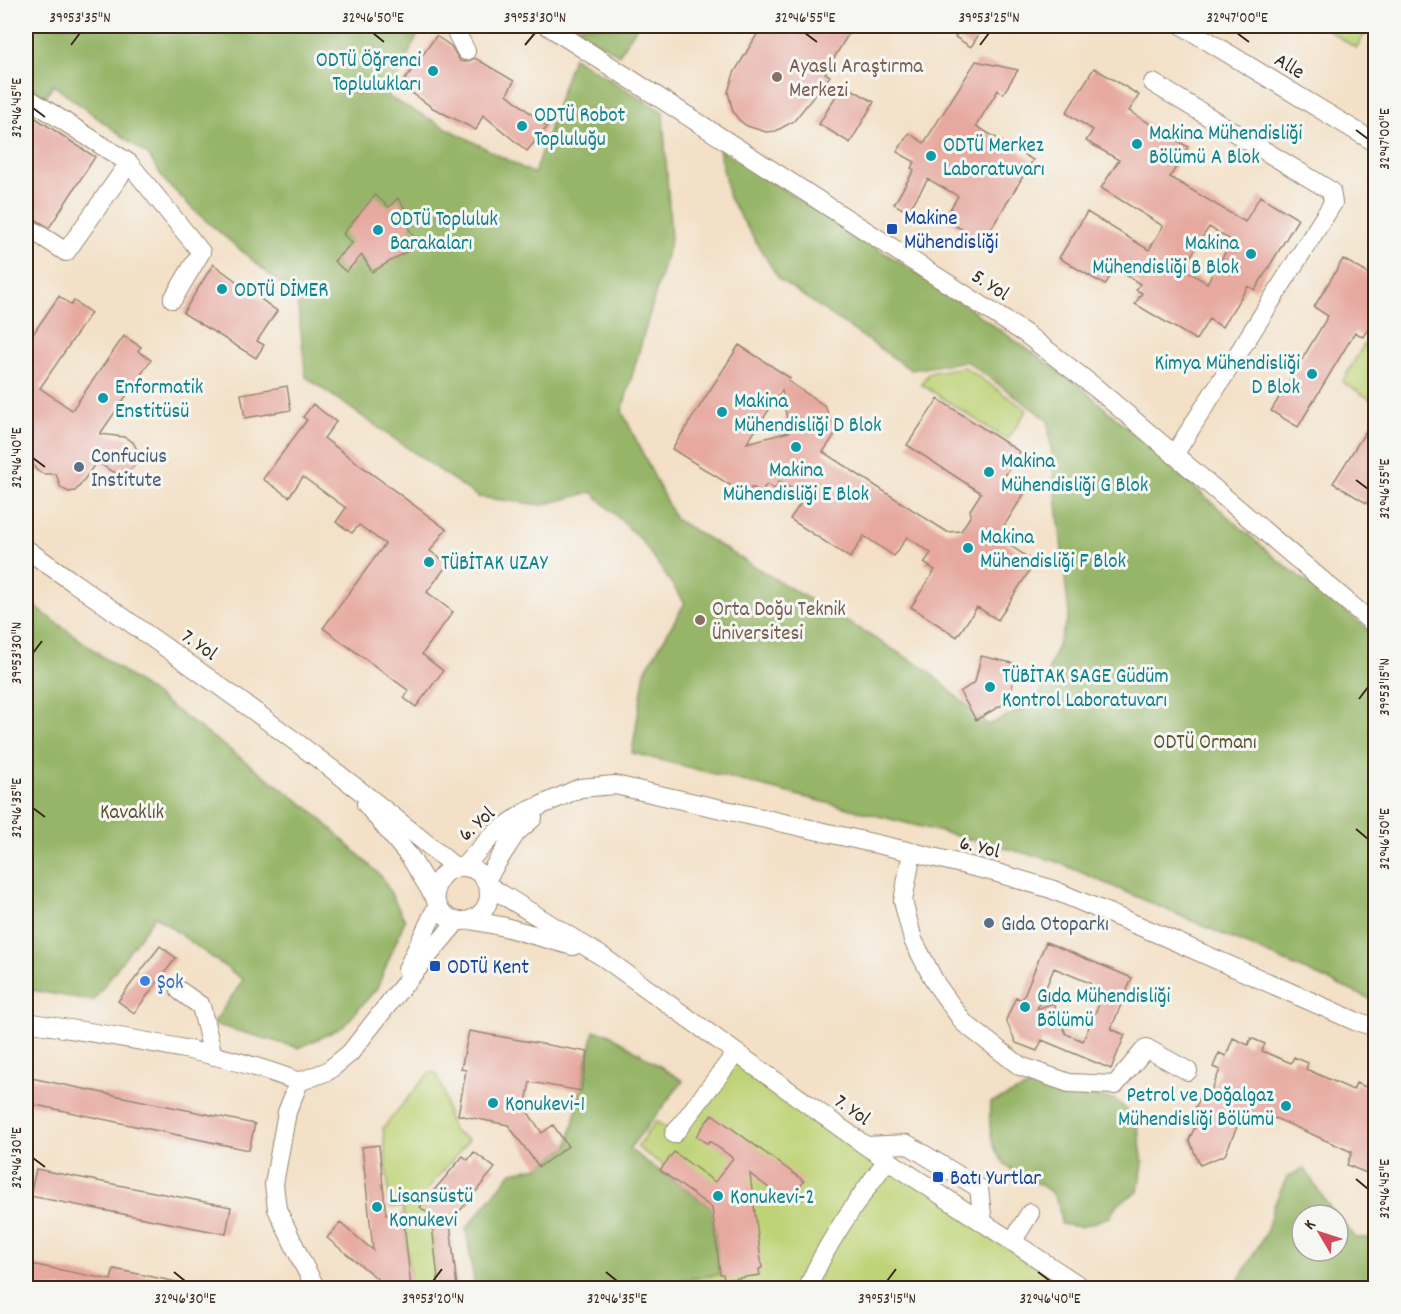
<svg xmlns="http://www.w3.org/2000/svg" width="1401" height="1314" font-family="Dekko,sans-serif">
  <rect width="100%" height="100%" fill="#f6f6f2"/>
  <filter id="ink" filterUnits="userSpaceOnUse"><feTurbulence type="fractalNoise" baseFrequency=".0167" numOctaves="2"/><feDisplacementMap in="SourceGraphic" scale="12" xChannelSelector="R" yChannelSelector="G"/><feConvolveMatrix kernelMatrix="1 2 1 2 8 2 1 2 1" color-interpolation-filters="sRGB"/></filter>
  <filter id="wash" filterUnits="userSpaceOnUse"><feTurbulence type="fractalNoise" baseFrequency=".008" numOctaves="4" result="noise"/><feDisplacementMap in="SourceGraphic" scale="24" xChannelSelector="R" yChannelSelector="G"/><feGaussianBlur stdDeviation="1.35" result="paint"/><feColorMatrix in="noise" values="0 0 0 0 0 0 0 0 0 0 0 0 0 0 0 0 0 1.4 0 .05"/><feComposite in="paint" operator="in"/></filter>
  <g filter="url(#wash)">
    <rect width="100%" height="100%" fill="#f3e0c6"/>
    <path fill="#bed376" stroke="#7c7e4a" stroke-width="1.5" d="M1328,26H1360L1367,31L1356,48L1326,29Z
      M1375,326V402L1342,382Z
      M964,367L1027,410L1007,440L921,384L929,373Z
      M736,1053L1083,1288H629L720,1274L718,1204L637,1147L656,1121L673,1133Z
      M429,1073H436L444,1092L448,1118L454,1132L469,1140L417,1202L422,1206L421,1208L434,1216L431,1218L439,1288H420L408,1279L410,1278L403,1207H390L383,1128Z"/>
    <path fill="#96b567" stroke="#687042" stroke-width="1.5" d="M26,26H422L388,97L534,174L573,57L663,112L671,239L622,411L675,519L926,669L988,725L1036,703L1069,615L1048,420L966,361L911,370L779,279L729,198L719,149L931,282L1076,383L1274,557L1375,634V1001L1055,861L632,753L645,671L685,603L642,541L592,492L542,505L478,497L306,377L297,298L197,213L165,181L149,156L53,85L46,97L26,84Z
      M571,26H636V28L619,55Z
      M26,600L310,809L382,877L405,920L377,988L343,1027L299,1048L213,1024L243,980L155,916L93,1001L26,989Z
      M594,1031L608,1033L683,1081L629,1149L712,1208L720,1274L629,1288H475L466,1229L512,1172L539,1167L568,1146Z
      M1035,1084L1067,1093L1114,1099L1127,1110L1138,1127L1143,1165L1138,1192L1117,1204L1110,1217L1080,1227L1061,1224C1060,1215 1060,1205 1055,1197C1049,1188 1034,1181 1024,1177C992,1162 988,1135 990,1103Z
      M1304,1168L1326,1202L1336,1215H1302V1251H1338V1217L1356,1238H1375V1288H1234L1266,1233L1274,1205L1287,1177Z"/>
    <g id="blocks">
      <path fill="#e6a89f" fill-rule="evenodd" d="M762,26H836L849,33L825,73L830,76L794,121L776,131L766,132L747,126L739,120L733,112L728,92L734,73Z
        M962,26H984L971,47L955,37Z
        M436,36L451,46L460,61L466,62L475,58L514,81L507,94L547,127L527,151L483,115L476,130L433,108L401,85Z
        M976,61L1018,70L1003,94L998,90L976,126L1033,160L983,242L944,219L958,196L928,179L908,212L894,204L914,170L911,168L915,162L897,152L909,133L924,143Z
        M1094,68L1139,95L1129,111L1188,147L1170,177L1245,222L1260,196L1298,219L1255,290L1248,286L1222,327L1209,319L1196,340L1135,304L1142,293L1136,290L1140,284L1115,268L1105,285L1059,258L1087,212L1149,250L1163,226L1101,188L1119,160L1086,141L1093,130L1066,113ZM1209,227L1232,241L1207,283L1183,269Z
        M843,84L874,102L850,143L819,124Z
        M34,117L95,157L49,228L26,213V119L31,122Z
        M375,195L389,207L398,198L413,221L408,227L418,245L372,272L362,255L346,272L334,261L352,243L343,234Z
        M1343,259L1376,278V317L1363,337L1355,332L1298,427L1271,411L1328,316L1314,307Z
        M213,264L277,311L257,341L264,345L256,358L183,313Z
        M59,296L71,305L74,301L91,313L40,388L72,410L124,336L141,347L138,351L151,360L100,434L124,437L133,442L137,450L136,464L129,471L120,474L111,471L97,461L79,487L75,491L69,492L61,488L56,474H43L36,470L33,465L31,432L26,439V344Z
        M739,345L790,378L788,381L825,406L836,433L823,452L947,532L961,531L971,515L970,510L981,493L907,445L938,399L1020,452L1002,480L1024,494L997,537L1035,562L998,620L977,607L957,637L911,607L935,570L924,563L931,553L907,537L894,556L864,536L850,558L790,519L805,497L779,481L774,489L767,484L761,492L752,487L746,495L672,449ZM782,390L789,432L747,443Z
        M287,386L291,410L245,418L241,394Z
        M313,404L336,422L324,438L446,529L430,551L448,564L427,592L453,612L422,654L443,671L416,707L404,698L409,691L323,628L385,544L359,525L352,533L336,522L346,508L303,477L289,497L263,479L307,420L303,417Z
        M1376,415V499L1371,506L1333,483Z
        M981,656L1017,664L1009,701L976,720L960,692L975,682Z
        M1046,942L1132,978L1111,1029L1125,1035L1111,1069L1042,1040L1037,1051L1016,1043L1006,1020L1016,997L1022,1000ZM1054,968L1090,983L1099,1004L1083,1041L1066,1034L1053,1003L1037,1009Z
        M160,946L176,958L134,1013L118,1001Z
        M469,1031L588,1052L581,1091L530,1082L525,1108L542,1133L553,1125L568,1146L539,1167L508,1125L458,1115L466,1070L461,1069Z
        M1233,1038L1248,1045L1251,1038L1265,1044L1262,1051L1291,1063L1294,1057L1308,1063L1306,1069L1353,1090L1356,1083L1371,1089L1368,1096L1376,1099V1177L1347,1165L1352,1152L1275,1118L1260,1126L1239,1122L1225,1155L1200,1165L1189,1140L1201,1114L1194,1111L1200,1097L1207,1100L1220,1070L1213,1067L1219,1053L1226,1056Z
        M26,1077L255,1124L249,1150L26,1103Z
        M712,1114L804,1181L789,1203L750,1174L762,1268L759,1269L760,1275L724,1280L723,1274H720L712,1208L660,1170L674,1152L715,1182L733,1158L709,1141L708,1144L696,1136Z
        M379,1145L386,1215L403,1213L411,1288H389L327,1238L340,1223L373,1250L362,1147Z
        M474,1152L495,1168L450,1223L457,1288H439L431,1216L420,1207L463,1156L468,1160Z
        M36,1169L231,1207L226,1234L30,1196Z
        M26,1263L111,1280L114,1269L182,1283L181,1288H26Z"/>
    </g>
  </g>
  <g filter="url(#ink)">
    <use href="#blocks" fill-opacity="0" stroke="#978572" stroke-width="1.5"/>
    <g fill="none" stroke-linecap="round" stroke-linejoin="round">
      <defs>
        <path id="minor" d="M453,26L466,51
          M548,26L1026,334L1096,388L1376,626
          M1183,26L1376,143
          M1153,83L1331,191L1333,203L1174,455
          M26,97L129,163L66,252L26,226
          M129,163L201,252L173,299
          M26,549C172,652 319,753 456,868
          M366,804L410,857L435,898
          M912,852L903,901L913,940L936,984L964,1023L1020,1066L1069,1083L1115,1085L1146,1048L1188,1071
          M435 894a27 27 0 1 1 54 0a27 27 0 1 1-54 0Z
          M463,867L493,835L524,813L580,788L615,785L912,852L994,872L1051,889L1163,936L1355,1021L1376,1027
          M485,881L516,833L533,818
          M487,885L603,957L866,1146L1083,1288
          M470,920L501,926L573,946
          M407,969L437,906
          M180,991L201,1006L213,1056
          M26,1022C117,1037 212,1048 299,1082L328,1071L350,1053L393,998L457,921
          M299,1082L287,1112L274,1184L277,1209L303,1264L316,1288
          M674,1134L736,1053
          M866,1146L907,1144L979,1188L983,1223
          M1012,1242L1030,1213
          M808,1288C826,1242 858,1200 887,1160"/>
      </defs>
      <use href="#minor" stroke="#978572" stroke-width="20"/>
      <use href="#minor" stroke="#fff" stroke-width="18"/>
    </g>
  </g>
  <path fill="none" stroke="#3b2a1e" stroke-width="2" d="M373,33L384,42M805,33L817,42M1237,33L1249,42M71,45L80,33M525,45L535,33M980,45L989,33M33,108L45,117M1356,130L1368,139M33,458L45,467M1356,480L1368,489M33,653L42,641M1359,699L1368,687M33,808L45,817M1356,829L1368,839M33,1158L45,1167M1356,1179L1368,1189M174,1272L185,1281M606,1272L617,1281M1038,1272L1050,1281M433,1281L442,1269M887,1281L896,1269"/>
  <g fill="#0f9aa8" stroke="#f6f6f2" stroke-width="2">
    <circle cx="433" cy="71" r="6"/>
    <circle cx="522" cy="126" r="6"/>
    <circle cx="1137" cy="144" r="6"/>
    <circle cx="931" cy="156" r="6"/>
    <circle cx="378" cy="230" r="6"/>
    <circle cx="1251" cy="254" r="6"/>
    <circle cx="222" cy="289" r="6"/>
    <circle cx="1312" cy="374" r="6"/>
    <circle cx="103" cy="398" r="6"/>
    <circle cx="722" cy="412" r="6"/>
    <circle cx="796" cy="447" r="6"/>
    <circle cx="989" cy="472" r="6"/>
    <circle cx="968" cy="548" r="6"/>
    <circle cx="429" cy="562" r="6"/>
    <circle cx="990" cy="687" r="6"/>
    <circle cx="1025" cy="1007" r="6"/>
    <circle cx="493" cy="1103" r="6"/>
    <circle cx="1286" cy="1106" r="6"/>
    <circle cx="718" cy="1196" r="6"/>
    <circle cx="377" cy="1207" r="6"/>
  </g>
  <g fill="#8d6e63" stroke="#f6f6f2" stroke-width="2">
    <circle cx="777" cy="77" r="6"/>
    <circle cx="700" cy="620" r="6"/>
  </g>
  <g fill="#1a4fb4" stroke="#f6f6f2" stroke-width="2">
    <rect x="886" y="223" width="12" height="12" rx="3"/>
    <rect x="429" y="960" width="12" height="12" rx="3"/>
    <rect x="932" y="1171" width="12" height="12" rx="3"/>
  </g>
  <g fill="#5c6f8a" stroke="#f6f6f2" stroke-width="2">
    <circle cx="79" cy="467" r="6"/>
    <circle cx="989" cy="923" r="6"/>
  </g>
  <circle fill="#3f7fe0" stroke="#f6f6f2" stroke-width="2" cx="145" cy="981" r="6"/>
  <g text-anchor="middle" stroke-width="6" stroke-linejoin="round" paint-order="stroke">
    <g font-size="21" fill="#0d838f" stroke="#f6f6f2" text-anchor="start">
      <text x="421" y="66" text-anchor="end">ODTÜ Öğrenci<tspan x="421" dy="24">Toplulukları</tspan></text>
      <text x="534" y="121">ODTÜ Robot<tspan x="534" dy="24">Topluluğu</tspan></text>
      <text x="1149" y="139">Makina Mühendisliği<tspan x="1149" dy="24">Bölümü A Blok</tspan></text>
      <text x="943" y="151">ODTÜ Merkez<tspan x="943" dy="24">Laboratuvarı</tspan></text>
      <text x="390" y="225">ODTÜ Topluluk<tspan x="390" dy="24">Barakaları</tspan></text>
      <text x="1239" y="249" text-anchor="end">Makina<tspan x="1239" dy="24">Mühendisliği B Blok</tspan></text>
      <text x="234" y="296">ODTÜ DİMER</text>
      <text x="1300" y="369" text-anchor="end">Kimya Mühendisliği<tspan x="1300" dy="24">D Blok</tspan></text>
      <text x="115" y="393">Enformatik<tspan x="115" dy="24">Enstitüsü</tspan></text>
      <text x="734" y="407">Makina<tspan x="734" dy="24">Mühendisliği D Blok</tspan></text>
      <text x="1001" y="467">Makina<tspan x="1001" dy="24">Mühendisliği G Blok</tspan></text>
      <text x="796" y="476" text-anchor="middle">Makina<tspan x="796" dy="24">Mühendisliği E Blok</tspan></text>
      <text x="980" y="543">Makina<tspan x="980" dy="24">Mühendisliği F Blok</tspan></text>
      <text x="441" y="569">TÜBİTAK UZAY</text>
      <text x="1002" y="682">TÜBİTAK SAGE Güdüm<tspan x="1002" dy="24">Kontrol Laboratuvarı</tspan></text>
      <text x="1037" y="1002">Gıda Mühendisliği<tspan x="1037" dy="24">Bölümü</tspan></text>
      <text x="1274" y="1101" text-anchor="end">Petrol ve Doğalgaz<tspan x="1274" dy="24">Mühendisliği Bölümü</tspan></text>
      <text x="505" y="1110">Konukevi-1</text>
      <text x="389" y="1202">Lisansüstü<tspan x="389" dy="24">Konukevi</tspan></text>
      <text x="730" y="1203">Konukevi-2</text>
    </g>
    <g font-size="21" fill="#785e54" stroke="#f6f6f2" text-anchor="start">
      <text x="789" y="72">Ayaslı Araştırma<tspan x="789" dy="24">Merkezi</tspan></text>
      <text x="712" y="615">Orta Doğu Teknik<tspan x="712" dy="24">Üniversitesi</tspan></text>
    </g>
    <g font-size="21" fill="#3b2a1e" stroke="#f6f6f2">
      <text transform="translate(1290 65) rotate(31)" y="7">Alle</text>
      <text transform="translate(991 284) rotate(33)" y="7">5. Yol</text>
      <text transform="translate(200 644) rotate(35)" y="7">7. Yol</text>
      <text transform="translate(476 823) rotate(-42)" y="7">6. Yol</text>
      <text transform="translate(980 846) rotate(14)" y="7">6. Yol</text>
      <text transform="translate(853 1109) rotate(35)" y="7">7. Yol</text>
    </g>
    <g font-size="21" fill="#164399" stroke="#f6f6f2" text-anchor="start">
      <text x="904" y="224">Makine<tspan x="904" dy="24">Mühendisliği</tspan></text>
      <text x="447" y="973">ODTÜ Kent</text>
      <text x="950" y="1184">Batı Yurtlar</text>
    </g>
    <g font-size="21" fill="#4e5e75" stroke="#f6f6f2" text-anchor="start">
      <text x="91" y="462">Confucius<tspan x="91" dy="24">Institute</tspan></text>
      <text x="1001" y="930">Gıda Otoparkı</text>
    </g>
    <g font-size="21" fill="#5c5434" stroke="#f6f6f2">
      <text x="1205" y="748">ODTÜ Ormanı</text>
      <text x="132" y="818">Kavaklık</text>
    </g>
    <g font-size="21" fill="#366cbe" stroke="#f6f6f2" text-anchor="start">
      <text x="157" y="988">Şok</text>
    </g>
  </g>
  <rect width="1401" height="1314" fill="none" stroke="#f6f6f2" stroke-width="66"/>
  <g transform="translate(1320 1233) rotate(309)"><circle r="28" fill="#f6f6f2" stroke="#aba49d" stroke-width="1.5"/>
  <path d="M0-4.5L10 22L0 15L-10 22Z" fill="#d1495b"/>
  <text y="-9" font-size="16" font-weight="bold" text-anchor="middle" fill="#3b2a1e">K</text>
  </g>
  <rect x="33" y="33" width="1335" height="1248" fill="none" stroke="#3b2a1e" stroke-width="2"/>
  <g font-size="15" text-anchor="middle" fill="#3b2a1e">
    <text x="80" y="22">39°53'35"N</text>
    <text x="373" y="22">32°46'50"E</text>
    <text x="535" y="22">39°53'30"N</text>
    <text x="805" y="22">32°46'55"E</text>
    <text x="989" y="22">39°53'25"N</text>
    <text x="1237" y="22">32°47'00"E</text>
    <text transform="translate(16 108) rotate(-90)" y="5">32°46'45"E</text>
    <text transform="translate(1384 139) rotate(-90)" y="5">32°47'00"E</text>
    <text transform="translate(16 458) rotate(-90)" y="5">32°46'40"E</text>
    <text transform="translate(1384 489) rotate(-90)" y="5">32°46'55"E</text>
    <text transform="translate(16 653) rotate(-90)" y="5">39°53'30"N</text>
    <text transform="translate(1384 687) rotate(-90)" y="5">39°53'15"N</text>
    <text transform="translate(16 808) rotate(-90)" y="5">32°46'35"E</text>
    <text transform="translate(1384 839) rotate(-90)" y="5">32°46'50"E</text>
    <text transform="translate(16 1158) rotate(-90)" y="5">32°46'30"E</text>
    <text transform="translate(1384 1189) rotate(-90)" y="5">32°46'45"E</text>
    <text x="185" y="1303">32°46'30"E</text>
    <text x="433" y="1303">39°53'20"N</text>
    <text x="617" y="1303">32°46'35"E</text>
    <text x="887" y="1303">39°53'15"N</text>
    <text x="1050" y="1303">32°46'40"E</text>
  </g>
</svg>
